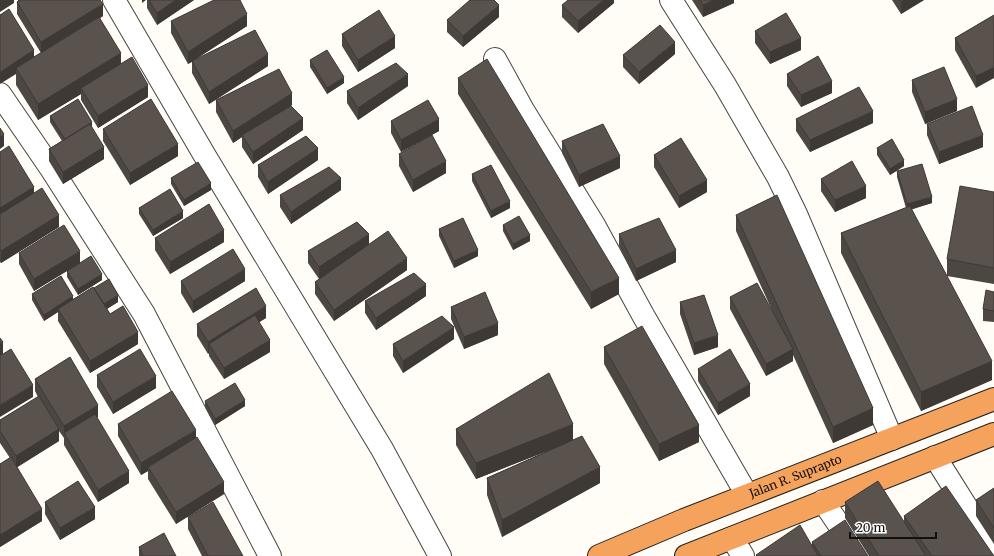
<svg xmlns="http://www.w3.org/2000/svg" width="994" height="556" font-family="Merriweather,serif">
  <rect width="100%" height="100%" fill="#fffdf5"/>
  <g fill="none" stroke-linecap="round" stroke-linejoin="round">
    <defs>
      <path id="minor" d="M114,0L205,156L382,449L440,556
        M671,0L725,85L778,177L796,214L892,439
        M495,59L523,110L594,225L643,315L747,495
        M0,94L52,170L144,314L270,556
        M935,457L994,551
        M823,501L860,556
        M732,538L743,556"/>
      <g id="highway">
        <path id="s1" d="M599,556L684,520L994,399"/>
        <path d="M686,556L994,434"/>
      </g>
    </defs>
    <use href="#minor" stroke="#444" stroke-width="24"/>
    <use href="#highway" stroke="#222" stroke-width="24"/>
    <use href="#minor" stroke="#fff" stroke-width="22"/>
    <use href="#highway" stroke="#f5a25d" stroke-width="22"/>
  </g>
  <path fill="#4d4742" d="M18,0H100L103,16L100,18L121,64L148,97L98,128L81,100V94L38,120L16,85V74L0,15L34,57L41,53L17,14V2L18,1Z
    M147,0H194L157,25L147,8Z
    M614,0V3L578,33L562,17V5Z
    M692,0H734V3L703,17Z
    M892,0H924L901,14Z
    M994,15L976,88L955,50V38Z
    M499,17L463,47L447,32V20Z
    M171,21L247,26L193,61L268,66L209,104L192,73V62L188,64L171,33Z
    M755,31L801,50L770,64L755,43Z
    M342,34L395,48L358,72L342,46Z
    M675,54L639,84L623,67V55Z
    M310,60L344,83L327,94L310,67Z
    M787,74L832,93L801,107L787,86Z
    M458,78L619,294L591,309L458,94Z
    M912,80L957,111L925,124L912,92Z
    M408,86L358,120L347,103V91Z
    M216,100L292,105L273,117L303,130L253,164L242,147V137L233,143L216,112Z
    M50,116L92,128L104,159L63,184L49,161V149L62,141L50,122Z
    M796,119L873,123L810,152L796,131Z
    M391,121L439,131L401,152L391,133Z
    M927,124L983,147L939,164L927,135Z
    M103,129L178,156L130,185L103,141Z
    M562,141L620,168L579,187L562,153Z
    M877,148L904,166L890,175L877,155Z
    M0,152L34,193L59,227L1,263L0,262Z
    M399,154L446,173L413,192L399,166Z
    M654,155L707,192L679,208L654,167Z
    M318,160L268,194L258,177V165Z
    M897,171L932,203L911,209L992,380L921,411L841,253V233L906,208L897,177Z
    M472,174L510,208L491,218L472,181Z
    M171,178L211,190L184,206L171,184Z
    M821,179L866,198L835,212L821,191Z
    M341,190L291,224L280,207V195Z
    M994,192V284L947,276V259Z
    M139,208L183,218L153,236L139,214Z
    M736,215L873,425L833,443L793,355V361L766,376L730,309V297L775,317L736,231Z
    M503,225L530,241L513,250L503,231Z
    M439,229L478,256L454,268L439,236Z
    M619,234L676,262L636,281L619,246Z
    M155,238L224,242L170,274L155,250Z
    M369,244L407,270L334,321L315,294V282L319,279L308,263V251Z
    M19,253L80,263L102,280L78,295L67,277V271L34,291L19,264Z
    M181,281H245L193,313L181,293Z
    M94,288L118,302L107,309L110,314L138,344L90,373L58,321V312L44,321L32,300V294L73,299Z
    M994,292V322L983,321V309Z
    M426,296L376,330L365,313V301Z
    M680,302L718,347L694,355L680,314Z
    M451,307L498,335L464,349L451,319Z
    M266,318L259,322L270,352L224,379L209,356V353L208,354L197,336V324Z
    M454,339L403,373L393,356V344Z
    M604,347L699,442L659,461L604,364Z
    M698,369L750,396L718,415L698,381Z
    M97,375L156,388L113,414L97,387Z
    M35,379L98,417H97L129,483L98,502L64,445V438L59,431V441L17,467L42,521L0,547V464L10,458L0,443V420L38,397L35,391Z
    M205,401L245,406L215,425L205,407Z
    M118,424L196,437L224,494L176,524L148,479V471L141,475L118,436Z
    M456,429L573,439L600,483L502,537L487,495V478L552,449L476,479L456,445Z
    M994,488V544L976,516V500Z
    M45,502L95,519L60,540L45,514Z
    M845,502L904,522V516L994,556H869L845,518Z
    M188,517L243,556H202L188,529Z
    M812,542L868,556H756V555L812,546Z
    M139,547L176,556H139Z"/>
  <path fill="#3f3936" d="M0,0H14V3L0,12Z
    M142,0H146L142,3Z
    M176,0H194L157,25V13Z
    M604,0H614V3L578,33V21Z
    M714,0H734V3L703,17V5Z
    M905,0H924L901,14V2Z
    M103,4V16L41,54V42Z
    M499,5V17L463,47V36Z
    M247,14V26L188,64V52Z
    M395,36V48L358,72V60Z
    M801,38V50L770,64V52Z
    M675,42V54L639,84V72Z
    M34,50V62L16,68V74L0,84V72Z
    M121,53V69L81,88V94L38,120V104Z
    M268,54V66L209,104V92Z
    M994,67V78L976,88V76Z
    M408,74V86L358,120V108Z
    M344,77V83L327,94V88Z
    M832,81V93L801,107V95Z
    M148,85V97L98,128V116Z
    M292,93V105L243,136L242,135V137L233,143V131Z
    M957,99V111L925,124V112Z
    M873,111V123L810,152V140Z
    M303,118V130L253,164V152Z
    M439,119V131L401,152V140Z
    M92,122V128L65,145V139Z
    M4,134V146L0,149V137Z
    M983,135V147L939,164V152Z
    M178,144V156L130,185V173Z
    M104,147V159L63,184V172Z
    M318,148V160L268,194V182Z
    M620,156V168L579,187V175Z
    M904,160V166L890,175V169Z
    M446,161V173L413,192V180Z
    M341,178V190L291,224V212Z
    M707,180V192L679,208V196Z
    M211,183V190L184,206V200Z
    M866,186V198L835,212V200Z
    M34,187V199L0,220V208Z
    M932,197V203L907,211V204Z
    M510,201V208L491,218V211Z
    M183,211V218L153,236V230Z
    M59,215V227L1,263V251Z
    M224,230V242L170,274V262Z
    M369,234V246L319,279V267Z
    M530,235V241L513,250V244Z
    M478,250V256L454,268V261Z
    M676,250V262L636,281V269Z
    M80,251V263L34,291V279Z
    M407,258V270L334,321V310Z
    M245,269V281L193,313V301Z
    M102,274V280L78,295V289Z
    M619,278V294L591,309V292Z
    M426,284V296L376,330V318Z
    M118,295V302L103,311V305Z
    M73,296V303L58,309V312L44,321V315Z
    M266,306V318L213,351L209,344V353L208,354V342Z
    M498,323V335L464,349V337Z
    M454,327V339L403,373V361Z
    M138,332V344L90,373V361Z
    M718,335V347L694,355V343Z
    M270,340V352L224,379V368Z
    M3,342V354L0,356V344Z
    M793,349V361L766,376V364Z
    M992,361V380L921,411V392Z
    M156,376V388L113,414V402Z
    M750,384V396L718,415V403Z
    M33,385V397L0,417V405Z
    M245,400V406L215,425V419Z
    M98,405V417L66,436L64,433V438V426Z
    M873,408V425L833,443V427Z
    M573,424V441L476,479V463Z
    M699,425V442L659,461V444Z
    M59,429V441L16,468V456Z
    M196,430V441L148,467V471L141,475V463Z
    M600,467V483L502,537V520Z
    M129,471V483L98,502V490Z
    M224,482V494L176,524V512Z
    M95,507V519L60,540V528Z
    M42,509V521L0,547V535Z"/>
  <path fill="#5a524d" stroke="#3f3936" d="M20,0H100L103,4L41,42L17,2Z
    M149,0H176L157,13Z
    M214,0H240L247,14L188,52L171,21Z
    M470,0H494L499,5L463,36L447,20Z
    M568,0H604L578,21L562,5Z
    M700,0H714L703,5Z
    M900,0H905L901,2Z
    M9,9L34,50L0,72V15Z
    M379,10L395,36L358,60L342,34Z
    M786,13L801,38L770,52L755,31Z
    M994,15V67L976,76L955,38Z
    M99,17L121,53L38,104L16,68Z
    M660,25L675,42L639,72L623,55Z
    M255,30L268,54L209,92L192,61Z
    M327,50L344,77L327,88L310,60Z
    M818,56L832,81L801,95L787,74Z
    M132,57L148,85L98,116L81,88Z
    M487,59L619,278L591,292L458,78Z
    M396,63L408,74L358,108L347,91Z
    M944,67L957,99L925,112L912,80Z
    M279,69L292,93L233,131L216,100Z
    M859,87L873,111L810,140L796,119Z
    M78,99L92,122L65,139L50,116Z
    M151,99L178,144L130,173L103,129Z
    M428,100L439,119L401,140L391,121Z
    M291,106L303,118L253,152L242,135Z
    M972,106L983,135L939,152L927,124Z
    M90,124L104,147L63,172L49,149Z
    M603,124L620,156L579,175L562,141Z
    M0,128L4,134L0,137Z
    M432,135L446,161L413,180L399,154Z
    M306,136L318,148L268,182L258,165Z
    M681,138L707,180L679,196L654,155Z
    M892,139L904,160L890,169L877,148Z
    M9,146L34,187L0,208V152Z
    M852,161L866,186L835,200L821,179Z
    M198,162L211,183L184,200L171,178Z
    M922,164L932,197L907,204L897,171Z
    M491,165L510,201L491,211L472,174Z
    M329,167L341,178L291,212L280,195Z
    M960,186L994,192V268L947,259Z
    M42,188L59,215L1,251L0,250V214Z
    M170,189L183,211L153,230L139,208Z
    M777,195L873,408L833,427L736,215Z
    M209,204L224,230L170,262L155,238Z
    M910,206L992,361L921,392L841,233Z
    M519,216L530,235L513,244L503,225Z
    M463,218L478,250L454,261L439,229Z
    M659,218L676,250L636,269L619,234Z
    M357,222L369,234L319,267L308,251Z
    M64,225L80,251L34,279L19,253Z
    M388,231L407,258L334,310L315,282Z
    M233,249L245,269L193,301L181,281Z
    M91,256L102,274L78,289L67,271Z
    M414,273L426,284L376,318L365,301Z
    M61,276L73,296L44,315L32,294Z
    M109,279L118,295L104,304L94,288Z
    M757,283L793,349L766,364L730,297Z
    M93,287L110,314L123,306L138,332L90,361L58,309Z
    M256,288L266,306L208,342L197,324Z
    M986,290L994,292V311L983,309Z
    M485,292L498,323L464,337L451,307Z
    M704,295L718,335L694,343L680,302Z
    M255,315L270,340L224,368L209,344Z
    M442,316L454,327L403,361L393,344Z
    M642,326L699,425L659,444L604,347Z
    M0,338L3,342L0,344Z
    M11,349L33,385L0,405V356Z
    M140,349L156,376L113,402L97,375Z
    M730,349L750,384L718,403L698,369Z
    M70,357L98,405L64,426L35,379Z
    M549,373L573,424L476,463L456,429Z
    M235,383L245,400L215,419L205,401Z
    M172,391L196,430L141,463L118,424Z
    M39,396L59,429L16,456L0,431V420Z
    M95,414L129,471L98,490L64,433Z
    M582,436L600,467L502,520L487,478Z
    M197,437L224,482L176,512L148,467Z
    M11,457L42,509L0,535V464Z
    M78,481L95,507L60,528L45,502Z
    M878,481L926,556H879L845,502Z
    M946,486L994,556H932L904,516Z
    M994,488V528L976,500Z
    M213,502L243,556H208L188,517Z
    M845,520L868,556H821L812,542Z
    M800,525L818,556H757L756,555Z
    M164,533L176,556H143L139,547Z"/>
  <g text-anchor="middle" stroke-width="4" stroke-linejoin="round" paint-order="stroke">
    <g font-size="12" fill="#111" stroke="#fff">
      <text dy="4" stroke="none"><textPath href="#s1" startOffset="212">Jalan R. Suprapto</textPath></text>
    </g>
  </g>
  <path d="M850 532v6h86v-6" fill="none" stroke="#111111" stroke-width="2"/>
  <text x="856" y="532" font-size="12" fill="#111111" stroke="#ffffff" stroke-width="3" paint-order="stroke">20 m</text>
</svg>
